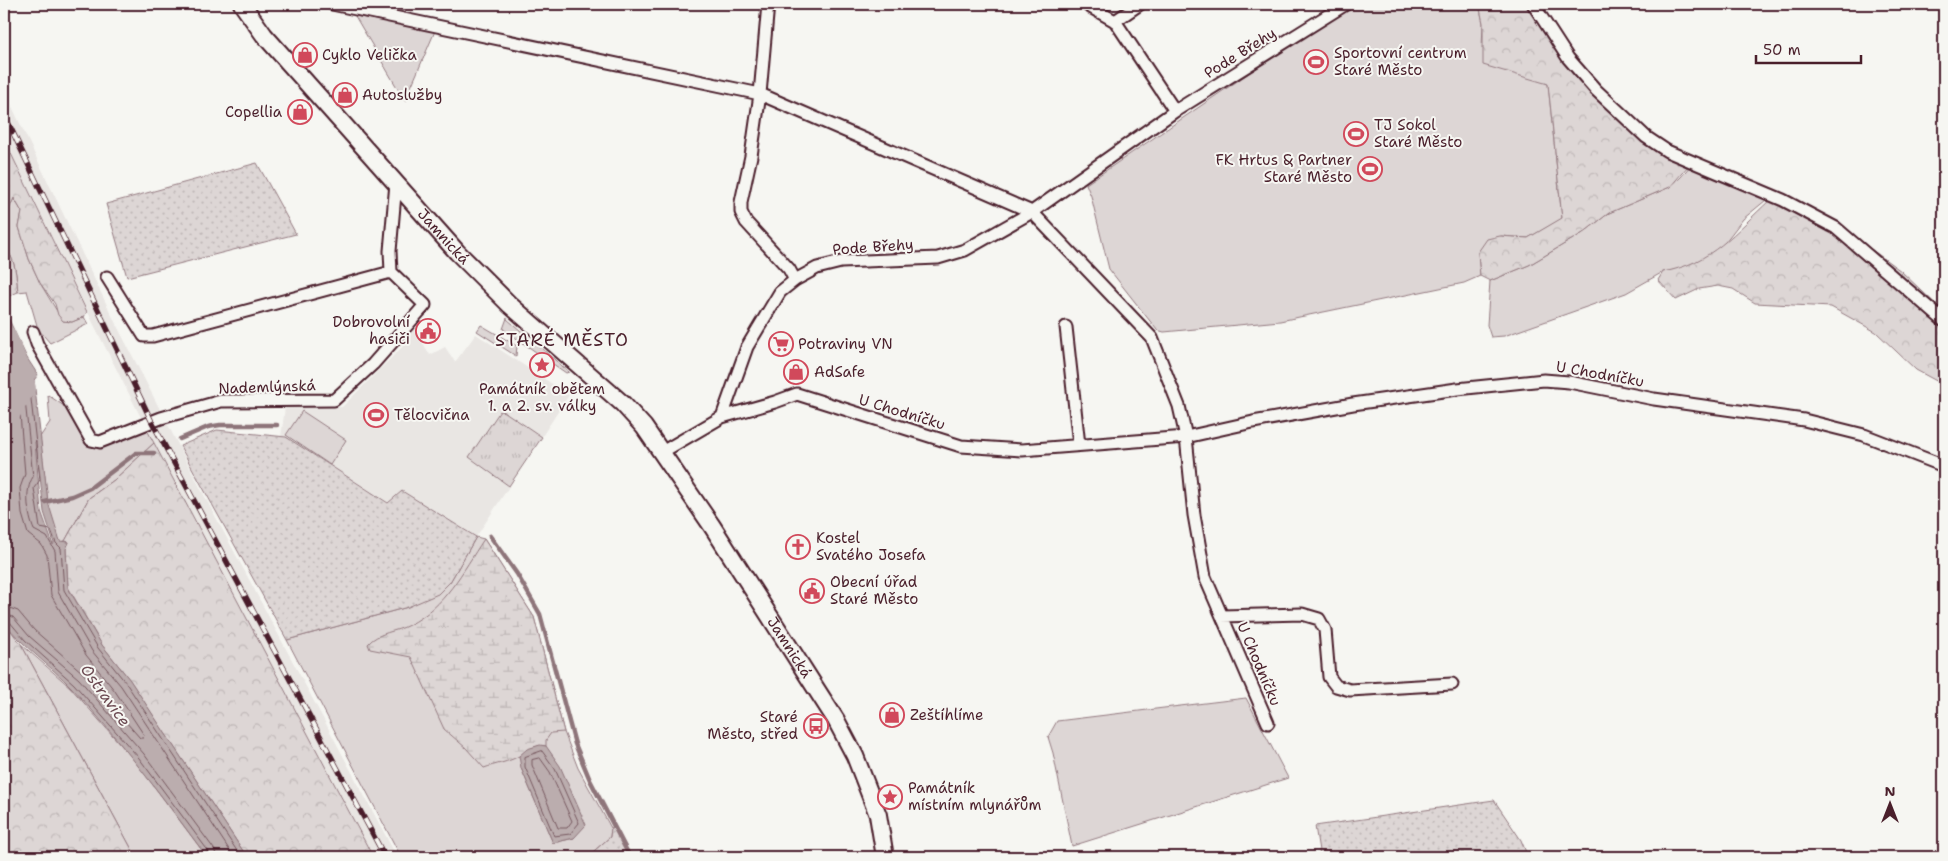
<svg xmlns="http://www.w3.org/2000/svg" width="1948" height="861" font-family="'Shantell Sans',sans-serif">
  <defs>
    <pattern id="forest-crowns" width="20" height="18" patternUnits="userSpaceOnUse" patternTransform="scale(1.25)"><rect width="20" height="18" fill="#ddd6d5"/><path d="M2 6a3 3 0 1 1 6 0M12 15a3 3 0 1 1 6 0" fill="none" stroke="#bfb7b7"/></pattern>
    <pattern id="wetland-marsh" width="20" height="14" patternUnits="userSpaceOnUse" patternTransform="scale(1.25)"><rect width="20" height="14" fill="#ddd6d5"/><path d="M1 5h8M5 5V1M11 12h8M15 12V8" fill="none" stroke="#bfb7b7"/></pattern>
    <pattern id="park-tufts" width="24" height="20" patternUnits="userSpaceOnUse" patternTransform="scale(1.25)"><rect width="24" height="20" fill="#ddd6d5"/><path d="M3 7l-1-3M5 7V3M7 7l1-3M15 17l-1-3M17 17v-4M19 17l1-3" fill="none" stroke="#bfb7b7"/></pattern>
    <pattern id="garden-dots" width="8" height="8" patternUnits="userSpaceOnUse" patternTransform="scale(1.25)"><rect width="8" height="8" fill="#ddd6d5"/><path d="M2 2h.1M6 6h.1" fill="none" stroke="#bfb7b7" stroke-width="1.8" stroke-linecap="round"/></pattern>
  </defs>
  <rect width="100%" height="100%" fill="#f6f6f2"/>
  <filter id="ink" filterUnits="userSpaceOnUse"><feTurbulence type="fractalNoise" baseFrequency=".02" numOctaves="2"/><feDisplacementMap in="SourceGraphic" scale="10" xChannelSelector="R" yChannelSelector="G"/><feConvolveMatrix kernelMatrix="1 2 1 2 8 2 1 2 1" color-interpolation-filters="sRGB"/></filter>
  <g filter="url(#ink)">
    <path fill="#e9e6e3" d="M4,90L115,322L205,497L397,857H373L186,506L97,331L4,139Z
      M414,328L430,355L445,347L455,362L476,334L569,395L476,537L402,491L389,503L287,438L281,437L285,407H342L407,342Z"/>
    <path fill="#ddd6d5" stroke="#947a80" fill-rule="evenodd" d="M1358,4H1479L1483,23L1482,48L1548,84L1562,219L1528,238L1501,236L1478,252L1480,276L1464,283L1280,321L1164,332L1157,330L1109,269L1091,196L1086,184L1302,37Z
      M355,16L435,31L405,101Z
      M1690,166L1753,192L1766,200L1743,219L1722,246L1699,262L1685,268L1663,272L1626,293L1504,336L1491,337L1487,325L1490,281L1529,265L1583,233L1609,213L1670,187L1681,177Z
      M14,198L22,212L19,227L29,259L40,283L63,321L72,322L84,317L88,324L50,343L38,329L27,291L18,292C16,276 16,258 4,247V220Z
      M507,318V319L569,372L566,373L503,329Z
      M481,325L517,346L516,356L477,331Z
      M48,395L64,406L92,447H101L146,428L154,443L114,480L89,498L65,541L60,542L49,510L40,437L50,422Z
      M302,411L346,440L330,465L286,435Z
      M476,537L484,539L534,617L564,732L578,768L611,828L610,837L594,851L591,857H401L287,640L408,607L450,582ZM521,768L574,838L553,843Z
      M21,644L70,687L135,761L207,857H136Z
      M1246,698L1288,778L1072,846L1053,753L1048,737L1057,721Z"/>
    <path fill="url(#forest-crowns)" stroke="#947a80" d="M1479,4H1528L1594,94L1688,166L1670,187L1609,213L1583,233L1529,265L1490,281L1480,276L1478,252L1487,239L1500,236L1528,238L1562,218L1548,84L1483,65V23Z
      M4,139L87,312L84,317L72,322L63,321L58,315L55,304L40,283L29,259L19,227L22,212L14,198L4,220Z
      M1770,200L1857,239L1901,271L1944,312V385L1916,370L1876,332L1831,307L1755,303L1733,289L1718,286L1699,289L1676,300L1658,280L1663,272C1712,263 1734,233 1770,200Z
      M4,247C16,258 16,276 18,292L4,298Z
      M154,443L373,857H247L129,679L102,645L68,587L66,549L69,542L65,541L89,498L114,480Z
      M4,622L21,644L136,857H4Z"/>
    <path fill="url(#wetland-marsh)" stroke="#947a80" d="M484,539L534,617L564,732L551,733L546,740V746C534,744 528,751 519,756C509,762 495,764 484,768L466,748L444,729L411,657L370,649L368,644C378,632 396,632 409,625C446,606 462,572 484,539Z"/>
    <path fill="url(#park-tufts)" stroke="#947a80" d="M500,411L505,412L542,437L509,486L469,457Z"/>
    <path fill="url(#garden-dots)" stroke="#947a80" d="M257,163L296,234L127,277L106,204Z
      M217,430L286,437L388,503L402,491L476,537L450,582L438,594L408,607L287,640L180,446Z
      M1494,800L1521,840L1528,857H1320L1315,826Z
      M614,826L630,857H591L594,851L610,837L611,828Z"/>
    <path fill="#bbadae" stroke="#8e747a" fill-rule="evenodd" d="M4,309L27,358L38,375L34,380L48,502L60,541L69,542L66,549L68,588L102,645L130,680L247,857H207C164,799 121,741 72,688C50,665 24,648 4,622V396L15,390L16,379L13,357L4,337ZM36,441L44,512L54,543L53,545L41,511L35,442Z
      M540,745L546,746L560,766L586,825L574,838L553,843L521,768L519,756L527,749Z"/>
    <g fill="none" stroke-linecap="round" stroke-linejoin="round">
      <path stroke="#77585f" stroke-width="1" d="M4,401C24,399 21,379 19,364L23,362L31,374L29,381L40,480L34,488L40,528L51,530L56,543L61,548L64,590L98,648L126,683L241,857
        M4,407L13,405L22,398L25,400L33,477C24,490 28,516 34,530L47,537L55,551L58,592L92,651L121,686L234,857
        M4,414L17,412L20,414L25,474L20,488L22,514L28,534L41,544L47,555L51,595L86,655L115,691L144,735L143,738H140L83,673L34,630L18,611L4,606
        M4,613L13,617L29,636L79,679L144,754L214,849L217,857
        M4,620L9,621L25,640L74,684L139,758L209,852L210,857
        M542,751L555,769L579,823L570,834L554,836L525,767V757Z
        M540,758L550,772L572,821L567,828H558L532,765V760Z"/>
      <path stroke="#8e747a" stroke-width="4.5" d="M180,439L208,427L220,425H277
        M45,502L72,496L90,488L136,453H154
        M490,536L517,574L540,614L575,744L590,780L630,857"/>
      <path stroke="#bbadae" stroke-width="25" d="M4,337L19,372L23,387L4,419"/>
      <defs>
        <path id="minor" d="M332,4L760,94L1032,212L1152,338L1179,406L1186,437L1194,515L1205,577L1268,723
          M768,4L760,94L751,156L741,202V212L746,222L789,269L795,280
          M1085,4L1115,21L1175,111
          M1533,4L1568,58L1596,90L1646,137L1667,151L1783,200L1836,228L1944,321
          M1115,21L1140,4
          M107,277L144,336H153L391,272
          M1066,327L1079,445
          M33,332L37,344L91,440L100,442L161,418L221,401L334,400L373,364L425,305L391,272L390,251L396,183
          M722,417L775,402L797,394L961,446L1022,450L1186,437L1253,422L1353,404L1457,389L1544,380L1569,382L1654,399L1804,420L1864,435L1944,466
          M662,452L722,417L747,347L780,292L795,280L817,268L841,262L938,258L965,250L1032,212L1175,111L1346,4
          M1222,616L1302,614L1319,619L1325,630L1329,677L1336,686L1350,690L1452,684"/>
        <g id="secondary">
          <path id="s1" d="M242,4L264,35L457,252L510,305L623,404L644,427L712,526L836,720L855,756L878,815L885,857"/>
        </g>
      </defs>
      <use href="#minor" stroke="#4a1f2b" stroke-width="15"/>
      <use href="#secondary" stroke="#4a1f2b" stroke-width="20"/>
      <use href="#minor" stroke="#f6f6f2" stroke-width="11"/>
      <use href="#secondary" stroke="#f6f6f2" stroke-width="16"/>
      <defs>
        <path id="rail" d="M4,114L152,422L385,857"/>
      </defs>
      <use href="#rail" stroke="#4a1f2b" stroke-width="5.5"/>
      <use href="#rail" stroke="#f6f6f2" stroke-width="4" stroke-dasharray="11" stroke-linecap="butt"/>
    </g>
  </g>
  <defs>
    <symbol id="shop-ring" viewBox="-11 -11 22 22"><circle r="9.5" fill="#f6f6f2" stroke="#d1495b" stroke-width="1.5"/><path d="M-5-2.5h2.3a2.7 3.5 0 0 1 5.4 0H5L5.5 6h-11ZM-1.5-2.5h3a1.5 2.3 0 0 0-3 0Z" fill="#d1495b"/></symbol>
    <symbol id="stadium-ring" viewBox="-11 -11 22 22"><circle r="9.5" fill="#f6f6f2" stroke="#d1495b" stroke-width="1.5"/><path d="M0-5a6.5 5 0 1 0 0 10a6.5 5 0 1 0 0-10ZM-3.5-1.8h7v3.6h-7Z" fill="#d1495b"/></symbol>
    <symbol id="civic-ring" viewBox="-11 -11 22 22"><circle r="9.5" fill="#f6f6f2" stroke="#d1495b" stroke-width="1.5"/><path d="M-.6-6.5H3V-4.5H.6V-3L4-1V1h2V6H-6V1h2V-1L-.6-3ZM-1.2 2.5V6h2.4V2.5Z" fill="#d1495b"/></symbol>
    <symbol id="supermarket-ring" viewBox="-11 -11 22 22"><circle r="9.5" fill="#f6f6f2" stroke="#d1495b" stroke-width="1.5"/><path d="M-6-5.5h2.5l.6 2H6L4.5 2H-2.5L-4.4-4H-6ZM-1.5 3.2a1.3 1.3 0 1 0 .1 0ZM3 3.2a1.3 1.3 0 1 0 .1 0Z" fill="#d1495b"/></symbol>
    <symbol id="sight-ring" viewBox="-11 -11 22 22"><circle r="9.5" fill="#f6f6f2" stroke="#d1495b" stroke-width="1.5"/><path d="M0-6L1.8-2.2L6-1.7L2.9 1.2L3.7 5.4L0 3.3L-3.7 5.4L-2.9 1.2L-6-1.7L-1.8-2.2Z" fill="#d1495b"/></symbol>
    <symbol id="church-ring" viewBox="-11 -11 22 22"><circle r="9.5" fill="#f6f6f2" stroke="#d1495b" stroke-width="1.5"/><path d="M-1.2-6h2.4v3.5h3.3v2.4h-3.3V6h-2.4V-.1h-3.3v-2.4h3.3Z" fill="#d1495b"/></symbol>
    <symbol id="bus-ring" viewBox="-11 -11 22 22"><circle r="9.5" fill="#f6f6f2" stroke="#d1495b" stroke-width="1.5"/><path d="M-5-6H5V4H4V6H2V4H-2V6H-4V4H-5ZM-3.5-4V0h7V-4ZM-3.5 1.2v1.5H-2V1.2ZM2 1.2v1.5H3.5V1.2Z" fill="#d1495b"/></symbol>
  </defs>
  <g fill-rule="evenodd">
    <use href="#shop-ring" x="291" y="41" width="28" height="28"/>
    <use href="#stadium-ring" x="1302" y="48" width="28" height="28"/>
    <use href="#shop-ring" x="331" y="81" width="28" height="28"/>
    <use href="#shop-ring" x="286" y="98" width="28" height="28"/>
    <use href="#stadium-ring" x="1342" y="120" width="28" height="28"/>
    <use href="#stadium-ring" x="1356" y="155" width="28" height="28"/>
    <use href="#civic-ring" x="414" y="317" width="28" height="28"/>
    <use href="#supermarket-ring" x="767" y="330" width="28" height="28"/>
    <use href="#sight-ring" x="528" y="351" width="28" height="28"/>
    <use href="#shop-ring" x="782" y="358" width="28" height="28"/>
    <use href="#stadium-ring" x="362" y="401" width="28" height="28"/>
    <use href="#church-ring" x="784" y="533" width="28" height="28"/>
    <use href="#civic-ring" x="798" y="577" width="28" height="28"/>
    <use href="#shop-ring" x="878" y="701" width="28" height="28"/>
    <use href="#bus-ring" x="802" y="712" width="28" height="28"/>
    <use href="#sight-ring" x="876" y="783" width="28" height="28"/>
  </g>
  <g text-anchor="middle" stroke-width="4" stroke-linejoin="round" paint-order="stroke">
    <g font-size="15" fill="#4a1f2b" stroke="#f6f6f2">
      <text transform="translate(1240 53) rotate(-32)" y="5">Pode Břehy</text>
      <text dy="5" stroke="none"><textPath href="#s1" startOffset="308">Jamnická</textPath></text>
      <text transform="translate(873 247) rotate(-4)" y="5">Pode Břehy</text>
      <text transform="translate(1600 374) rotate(10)" y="5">U Chodníčku</text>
      <text transform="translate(267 387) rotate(-2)" y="5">Nademlýnská</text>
      <text transform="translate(902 412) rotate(17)" y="5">U Chodníčku</text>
      <text dy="5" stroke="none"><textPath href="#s1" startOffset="849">Jamnická</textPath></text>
      <text transform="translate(1259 664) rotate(67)" y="5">U Chodníčku</text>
    </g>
    <g font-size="15" fill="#4a1f2b" stroke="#f6f6f2" text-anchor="start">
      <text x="1334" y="58">Sportovní centrum<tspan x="1334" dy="17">Staré Město</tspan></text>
      <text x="322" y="60">Cyklo Velička</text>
      <text x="362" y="100">Autoslužby</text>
      <text x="282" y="117" text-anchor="end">Copellia</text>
      <text x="1374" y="130">TJ Sokol<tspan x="1374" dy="17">Staré Město</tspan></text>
      <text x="1352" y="165" text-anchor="end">FK Hrtus &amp; Partner<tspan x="1352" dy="17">Staré Město</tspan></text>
      <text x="410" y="327" text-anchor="end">Dobrovolní<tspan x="410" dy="17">hasiči</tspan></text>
      <text x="798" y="349">Potraviny VN</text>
      <text x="814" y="377">AdSafe</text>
      <text x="542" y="394" text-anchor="middle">Památník obětem<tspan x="542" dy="17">1. a 2. sv. války</tspan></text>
      <text x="394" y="420">Tělocvična</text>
      <text x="816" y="543">Kostel<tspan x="816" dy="17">Svatého Josefa</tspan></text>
      <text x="830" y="587">Obecní úřad<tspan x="830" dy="17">Staré Město</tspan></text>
      <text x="910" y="720">Zeštíhlíme</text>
      <text x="798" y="722" text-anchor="end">Staré<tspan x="798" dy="17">Město, střed</tspan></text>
      <text x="908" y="793">Památník<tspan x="908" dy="17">místním mlynářům</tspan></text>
    </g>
    <g font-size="16" font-style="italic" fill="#6c4a52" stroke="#f6f6f2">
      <text transform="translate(106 695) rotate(54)" y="6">Ostravice</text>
    </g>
    <g font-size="18" letter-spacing="1" fill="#4a1f2b" stroke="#f6f6f2">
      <text x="562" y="346">STARÉ MĚSTO</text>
    </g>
  </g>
  <rect width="1948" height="861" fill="none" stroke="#f6f6f2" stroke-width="20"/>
  <rect x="10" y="10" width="1928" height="841" fill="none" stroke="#4a1f2b" stroke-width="2" filter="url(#ink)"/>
  <g transform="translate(1890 804)" stroke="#f6f6f2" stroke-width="4" paint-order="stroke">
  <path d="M0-4L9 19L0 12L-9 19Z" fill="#4a1f2b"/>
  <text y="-8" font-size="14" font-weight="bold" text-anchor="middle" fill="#4a1f2b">N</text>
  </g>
  <path d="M1756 55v8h105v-8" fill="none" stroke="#4a1f2b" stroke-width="2.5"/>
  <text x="1763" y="55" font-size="15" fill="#4a1f2b" stroke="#f6f6f2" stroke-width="4" paint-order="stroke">50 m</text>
</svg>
